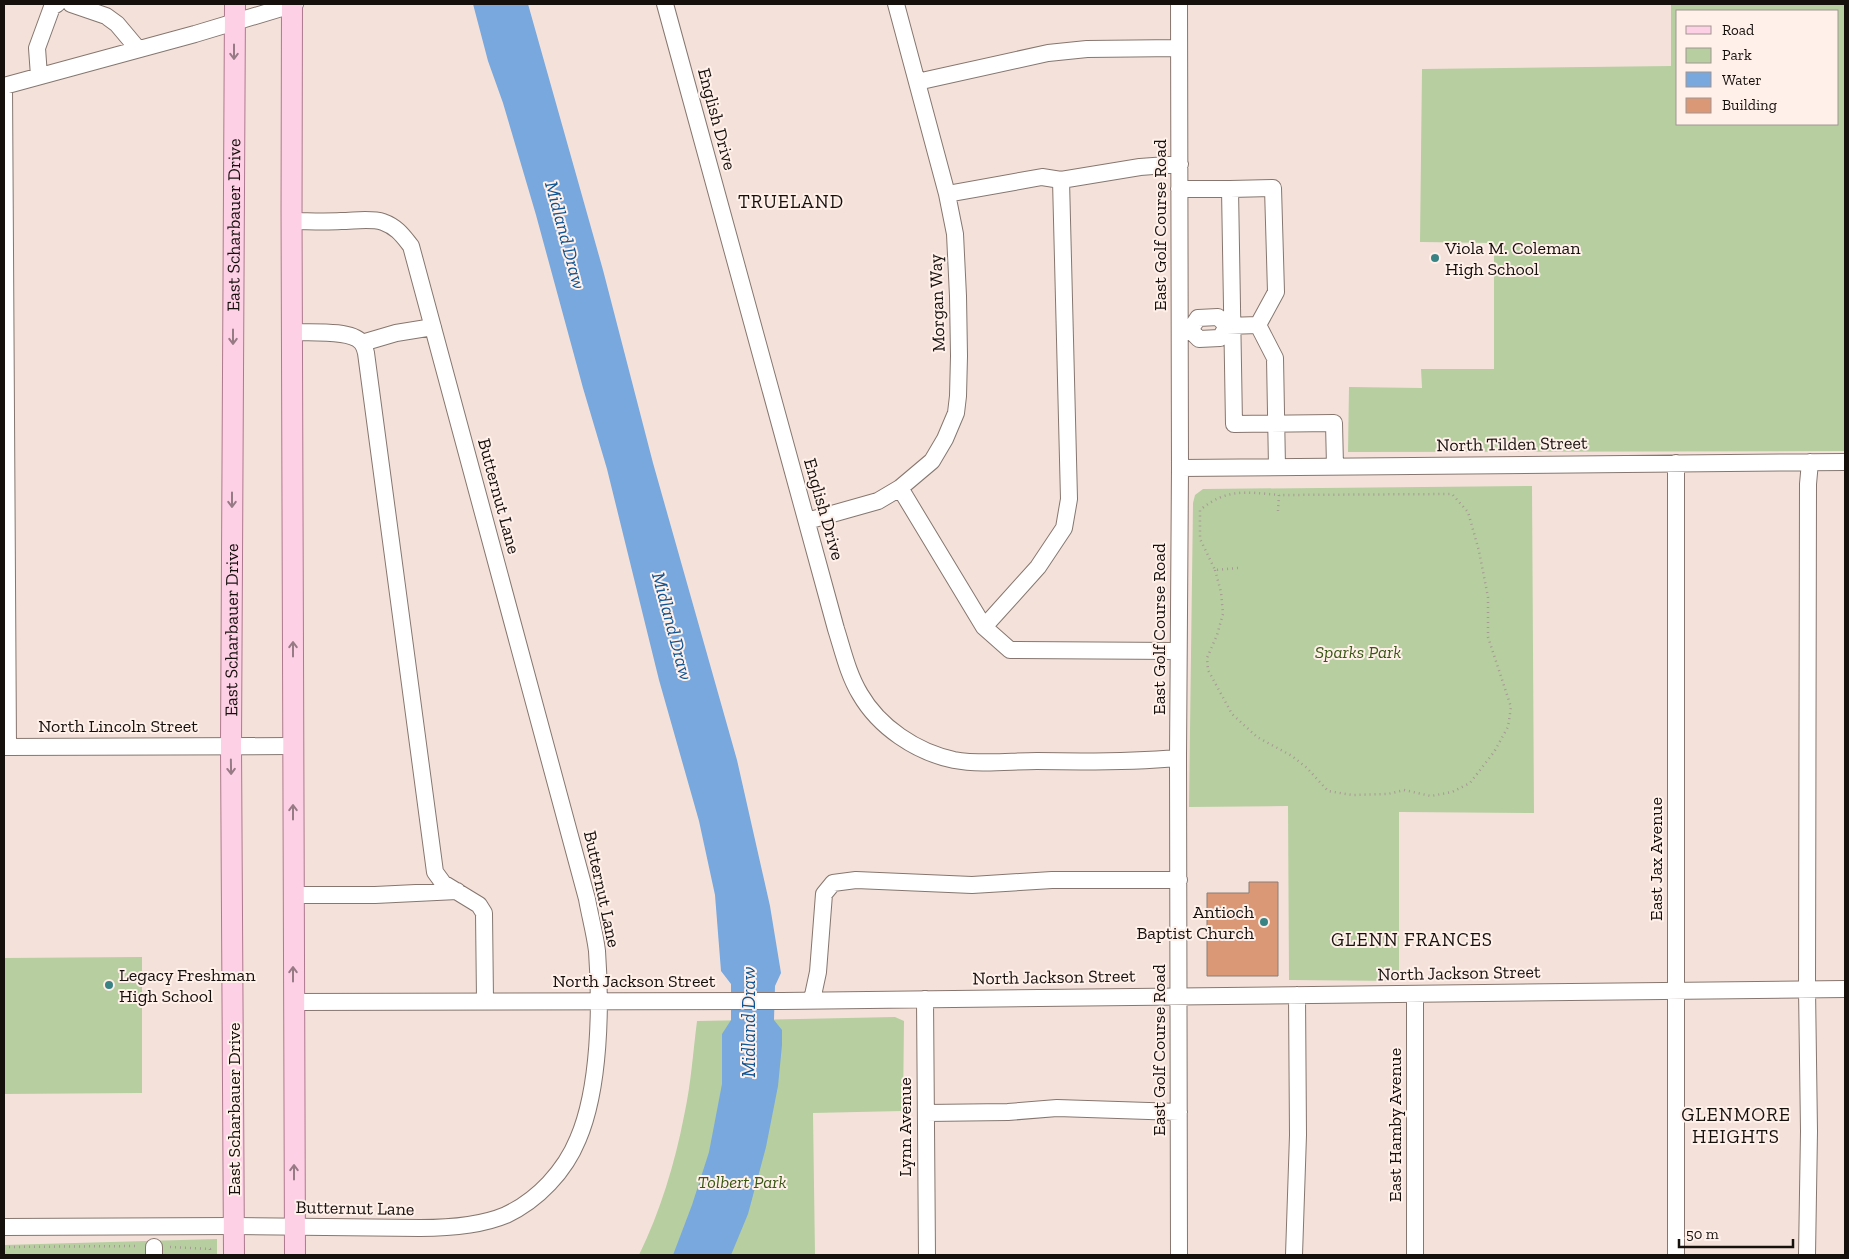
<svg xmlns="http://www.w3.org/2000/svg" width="1849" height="1259" font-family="'Zilla Slab',serif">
  <rect width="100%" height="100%" fill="#f4e2da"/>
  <path fill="#b7cea1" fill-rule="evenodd" d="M1671,4H1845V451L1348,452L1349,387L1422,388L1421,369H1494V243L1420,242L1422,69L1671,66ZM1838,11V124H1678V11Z
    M1532,486L1534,813L1399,812V981L1289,980L1288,806L1189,807L1193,503L1195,495L1203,489Z
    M142,957V1093L4,1094V958Z
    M895,1017L904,1021L903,1111L813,1113L815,1255H639C660,1212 675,1163 684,1116C691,1085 693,1052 697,1021Z
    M217,1239V1255H4V1245Z"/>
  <path fill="#78a8dd" d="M473,4H528L603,270L653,463L737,760L770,906L781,973L775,986L774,1020L782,1030V1045L778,1086L766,1147L748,1214L731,1255H673L692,1205L709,1152L722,1084V1034L731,1020V984L721,971L715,895L699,821L659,680L607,469L583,388L536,215L503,103L488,61Z"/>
  <path fill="#db9877" stroke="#8c7c75" d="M1249,882H1278V976H1207V893H1249Z"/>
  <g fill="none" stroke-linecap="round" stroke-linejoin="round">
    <defs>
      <path id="minor" d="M71,4L106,16L117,24L138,49
        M665,4L836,629C843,651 848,674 860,694C879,727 916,752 954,760C981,765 1010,761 1037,761C1084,762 1131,762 1178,758
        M39,76L37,48L52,7L57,4
        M917,82L1048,53L1087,49L1179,48
        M4,86L8,747
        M4,86L195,34L295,4
        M1061,180L1140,167L1180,164
        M1179,189H1230
        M947,194L1042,177L1061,180L1069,499L1064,528L1038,567L984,627
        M1218,317L1227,326L1220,338L1199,339L1190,330L1198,318Z
        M1258,325L1276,292L1273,188L1230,189L1234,424L1334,423L1335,466
        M1227,326L1258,325L1275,358L1277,467
        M291,332C308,333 350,329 361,342C364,345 365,349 366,353L435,872L443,883L479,905L484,913L485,1000
        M362,343L396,333L433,327
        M1676,463V1255
        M1180,468L1845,462
        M900,488L984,627L1010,650L1178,651
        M807,521L878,501L900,488L932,461L945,439L956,413L958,396L959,356L958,296L955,234L947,194L896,4
        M4,747L292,746
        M293,895H375L457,891
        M1415,994V1255
        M925,999L927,1255
        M812,1000L818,972L824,894L833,883L856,880L972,885L1052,880H1179
        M293,1002L782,1001L1845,989
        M926,1113L1008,1112L1057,1108L1179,1112
        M4,1227L234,1226L420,1228C449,1228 480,1226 506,1215C538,1200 565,1171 578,1139C600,1088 601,1006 597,951C595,934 590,916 587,899L411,246C403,236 397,227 383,222C371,218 354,221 341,221C324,222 307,221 290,221
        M154,1255V1247
        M1179,1255L1178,758L1180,468L1179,4
        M1294,1255L1298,1135L1297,995
        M1807,1255L1809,1131L1807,989L1808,484L1810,462"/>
      <g id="major">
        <path d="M292,4C290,421 295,838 295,1255"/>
        <path id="s1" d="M234,1255L231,745L235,4"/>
      </g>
    </defs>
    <use href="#minor" stroke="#86766f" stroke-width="18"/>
    <use href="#major" stroke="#ad798e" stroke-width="22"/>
    <path stroke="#a79993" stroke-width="2.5" stroke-dasharray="1 4" stroke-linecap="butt" d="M1238,568L1215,570L1200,539V510C1227,488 1246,492 1279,495L1278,511
      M1215,570L1221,592L1223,614L1217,635L1207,658L1208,670L1232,714L1257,737L1292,756L1307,768L1328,791L1352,795L1388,794L1404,790L1431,796L1452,792L1470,783L1494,752L1508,727L1511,707L1488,637V597L1479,551L1468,512L1452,494L1279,495
      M4,1247L139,1246
      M170,1247L210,1249V1255"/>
    <use href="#minor" stroke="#fff" stroke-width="16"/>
    <use href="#major" stroke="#fed0e5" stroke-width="20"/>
  </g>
  <defs><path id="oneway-shaft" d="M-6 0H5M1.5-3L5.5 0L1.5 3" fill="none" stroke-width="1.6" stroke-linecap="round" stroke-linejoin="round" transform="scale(1.25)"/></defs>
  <g stroke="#967a84">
    <use href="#oneway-shaft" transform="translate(234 52) rotate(90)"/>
    <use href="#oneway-shaft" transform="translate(233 337) rotate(90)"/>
    <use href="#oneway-shaft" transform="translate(232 500) rotate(90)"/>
    <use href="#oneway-shaft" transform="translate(293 649) rotate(-90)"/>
    <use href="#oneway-shaft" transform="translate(231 767) rotate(89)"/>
    <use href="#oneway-shaft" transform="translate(293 812) rotate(-90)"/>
    <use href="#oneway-shaft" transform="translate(293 974) rotate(-90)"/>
    <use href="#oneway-shaft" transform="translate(294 1172) rotate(-90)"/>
  </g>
  <g fill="#3a8384" stroke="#fff0ea" stroke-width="2">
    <circle cx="1435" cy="258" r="5"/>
    <circle cx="1264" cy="922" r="5"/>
    <circle cx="109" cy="985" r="5"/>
  </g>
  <g text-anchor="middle" stroke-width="4" stroke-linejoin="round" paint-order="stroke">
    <g font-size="18" fill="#16100d" stroke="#fff0ea">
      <text transform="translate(717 119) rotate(75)" y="6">English Drive</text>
      <text dy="6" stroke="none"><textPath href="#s1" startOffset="1030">East Scharbauer Drive</textPath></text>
      <text transform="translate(1160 225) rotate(-90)" y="6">East Golf Course Road</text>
      <text transform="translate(937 303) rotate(-92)" y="6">Morgan Way</text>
      <text transform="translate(1512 444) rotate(-1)" y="6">North Tilden Street</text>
      <text transform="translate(499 496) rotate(75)" y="6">Butternut Lane</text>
      <text transform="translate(824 509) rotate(74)" y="6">English Drive</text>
      <text transform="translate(1159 629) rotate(-90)" y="6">East Golf Course Road</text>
      <text dy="6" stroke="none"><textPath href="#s1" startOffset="625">East Scharbauer Drive</textPath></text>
      <text x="118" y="732">North Lincoln Street</text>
      <text transform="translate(1656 859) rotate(-90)" y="6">East Jax Avenue</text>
      <text transform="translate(602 889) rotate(78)" y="6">Butternut Lane</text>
      <text transform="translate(1459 973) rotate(-1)" y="6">North Jackson Street</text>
      <text transform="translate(1054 977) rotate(-1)" y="6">North Jackson Street</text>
      <text x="634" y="987">North Jackson Street</text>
      <text transform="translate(1159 1050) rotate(-90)" y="6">East Golf Course Road</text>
      <text transform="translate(234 1109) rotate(-90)" y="6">East Scharbauer Drive</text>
      <text transform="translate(1395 1125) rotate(-90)" y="6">East Hamby Avenue</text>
      <text transform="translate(905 1127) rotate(-90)" y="6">Lynn Avenue</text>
      <text transform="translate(355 1208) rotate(1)" y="6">Butternut Lane</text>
    </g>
    <g font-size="18" fill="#16100d" stroke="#fff0ea" text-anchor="start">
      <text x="1445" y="254">Viola M. Coleman<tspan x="1445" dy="21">High School</tspan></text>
      <text x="1254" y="918" text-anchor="end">Antioch<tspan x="1254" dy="21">Baptist Church</tspan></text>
      <text x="119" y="981">Legacy Freshman<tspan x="119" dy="21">High School</tspan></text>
    </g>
    <g font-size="18" font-style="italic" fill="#3a5715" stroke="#fff0ea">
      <text x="1358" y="658">Sparks Park</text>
      <text x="742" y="1188">Tolbert Park</text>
    </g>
    <g font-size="19" letter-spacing="1" fill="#16100d" stroke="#fff0ea">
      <text x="791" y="208">TRUELAND</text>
      <text x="1412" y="946">GLENN FRANCES</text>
      <text x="1736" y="1121">GLENMORE<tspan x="1736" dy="22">HEIGHTS</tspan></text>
    </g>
    <g font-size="19" font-style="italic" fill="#0e5494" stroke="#fff0ea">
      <text transform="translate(566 235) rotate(75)" y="7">Midland Draw</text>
      <text transform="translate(673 626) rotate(75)" y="7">Midland Draw</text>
      <text transform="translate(748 1022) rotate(-90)" y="7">Midland Draw</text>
    </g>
  </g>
  <rect width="1849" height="1259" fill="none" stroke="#16100d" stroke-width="10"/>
  <rect x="1676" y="10" width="162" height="115" fill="#fff0ea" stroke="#a29692"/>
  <rect x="1686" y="26" width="25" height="8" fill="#fed0e5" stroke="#a29692"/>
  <text x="1722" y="35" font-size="15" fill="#16100d">Road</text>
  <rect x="1686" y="48" width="25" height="15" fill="#b7cea1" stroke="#a29692"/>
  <text x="1722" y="60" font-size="15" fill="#16100d">Park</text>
  <rect x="1686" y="72" width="25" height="15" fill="#78a8dd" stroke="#a29692"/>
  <text x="1722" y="85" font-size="15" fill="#16100d">Water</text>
  <rect x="1686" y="98" width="25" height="15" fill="#db9877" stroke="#a29692"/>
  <text x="1722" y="110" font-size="15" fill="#16100d">Building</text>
  <path d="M1679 1239v8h114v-8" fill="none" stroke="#16100d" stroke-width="2.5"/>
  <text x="1686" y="1239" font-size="15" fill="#16100d" stroke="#fff0ea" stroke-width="4" paint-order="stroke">50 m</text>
</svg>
